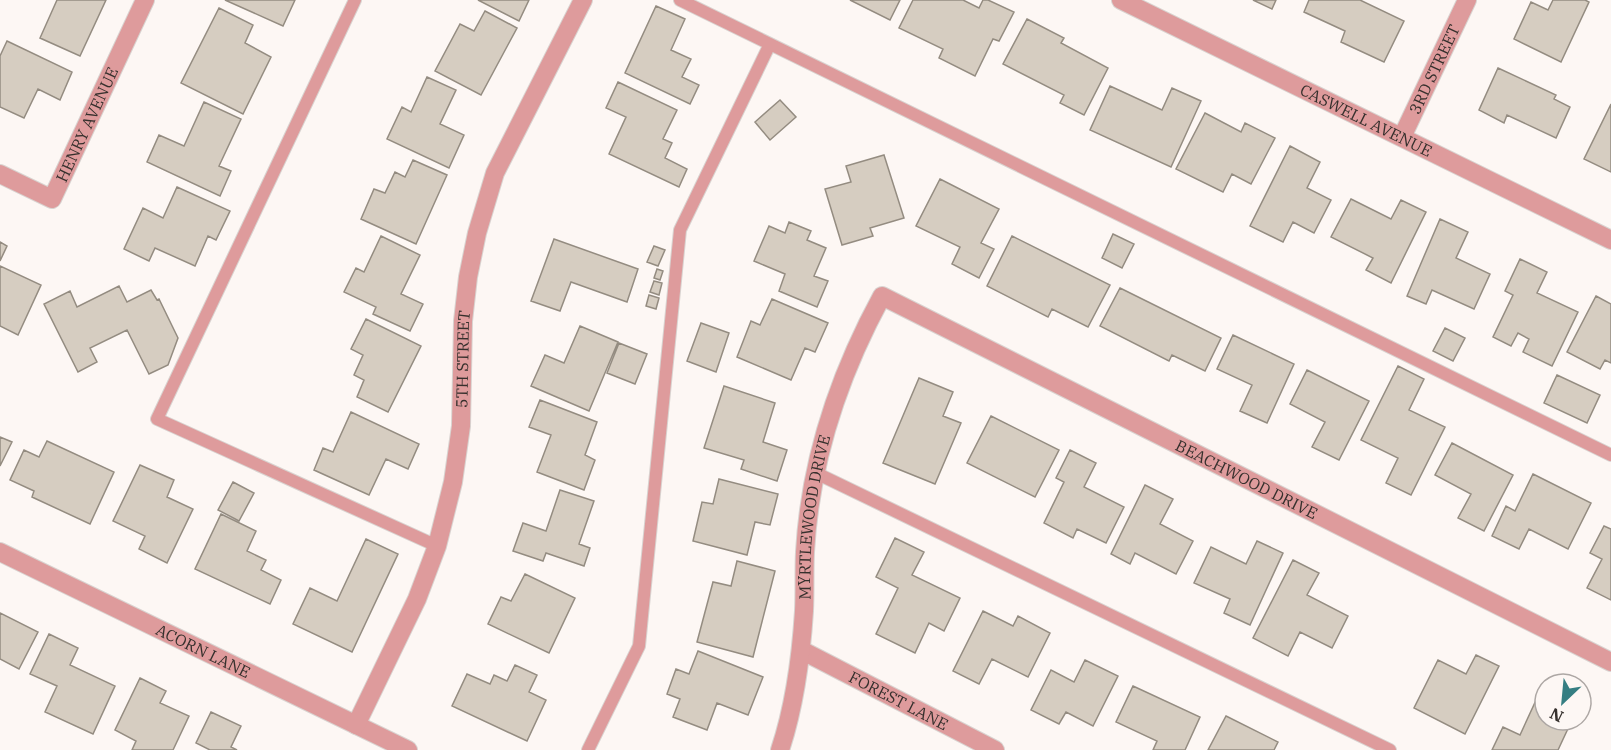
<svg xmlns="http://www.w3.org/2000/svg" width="1611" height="750" font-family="'IBM Plex Serif',serif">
  <rect width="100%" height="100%" fill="#fdf7f4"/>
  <path fill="#d6cdc1" stroke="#948c81" stroke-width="1.5" d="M57,0H106L80,56L40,38Z
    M225,0H295L283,26Z
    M478,0H529L519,21Z
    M850,0H900L890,20Z
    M913,0H963L979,8L983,0H988L1014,12L999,41L993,39L975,76L939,58L943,49L899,28Z
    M1253,0H1276L1272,9Z
    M1309,0H1360L1404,21L1384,62L1341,42L1345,31L1304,12Z
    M1553,0H1585L1589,2L1561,62L1514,39L1531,2L1548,10Z
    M656,6L685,19L671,50L691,59L682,77L699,85L690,104L625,73Z
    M219,8L253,25L245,43L271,57L243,114L181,83Z
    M485,11L517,28L481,95L435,71L460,24L474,31Z
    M1027,19L1064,38L1061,43L1108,68L1084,115L1060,103L1064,95L1003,64Z
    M7,41L72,72L60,100L38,89L24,118L0,107V56Z
    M1498,68L1556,95L1554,99L1570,107L1556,138L1507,115L1504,123L1479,110Z
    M427,77L456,90L440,124L464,135L449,168L387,139L402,107L411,112Z
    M618,82L677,110L663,139L672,143L665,158L687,169L679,187L609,154L626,117L606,108Z
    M1110,86L1162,110L1172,88L1201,101L1171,167L1090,130Z
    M780,100L796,117L770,140L755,122Z
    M204,102L241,119L219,166L231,171L220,196L147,162L159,135L184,146Z
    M1611,104V172L1584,159Z
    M1205,113L1241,132L1245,123L1275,138L1251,184L1232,174L1223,192L1176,169Z
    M1290,146L1320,162L1307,188L1331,200L1314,233L1293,222L1283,242L1250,226Z
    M884,155L904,218L870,228L873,236L842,245L825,189L851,182L846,166Z
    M413,160L447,175L416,244L361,219L374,189L385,193L395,172L405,177Z
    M940,179L999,209L981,243L994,249L979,278L952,264L960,247L916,226Z
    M177,187L230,211L216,240L208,236L195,266L155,248L149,261L124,249L143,208L163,218Z
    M1351,199L1391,219L1401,200L1426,212L1391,283L1366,270L1373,258L1331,237Z
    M1440,219L1468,232L1456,258L1490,274L1474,309L1432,290L1426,304L1407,296Z
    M789,222L811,231L807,240L826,248L814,276L828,281L817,307L779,291L785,274L754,261L769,226L785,233Z
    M1113,234L1134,244L1122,268L1102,258Z
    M381,236L420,255L401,294L423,304L410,331L373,314L376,307L344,292L356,268L364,272Z
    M1012,236L1110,285L1088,327L1052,309L1048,317L987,286Z
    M554,239L638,269L627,302L571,282L560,311L531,301Z
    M0,242L7,246L0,261Z
    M654,246L665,250L658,266L647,262Z
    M1520,259L1547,272L1537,293L1578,312L1552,366L1523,352L1529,339L1518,333L1511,346L1493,337L1513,295L1505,291Z
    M0,266L41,285L18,335L0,326Z
    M657,269L663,271L660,280L654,278Z
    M654,281L662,283L659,295L650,292Z
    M119,286L127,302L151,290L157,300L159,299L178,338L168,365L149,374L127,330L90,348L97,362L78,372L44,304L70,291L77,307Z
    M1120,288L1221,338L1205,371L1172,355L1169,361L1100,326Z
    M649,295L659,298L656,309L646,306Z
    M1596,296L1611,304V363L1605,360L1600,369L1567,352Z
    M772,299L828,323L815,352L805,348L791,380L737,357L751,321L760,325Z
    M366,319L421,346L388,412L357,397L364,380L354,375L363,355L351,349Z
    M701,323L729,333L716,372L687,361Z
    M580,326L618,342L589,411L531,386L545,355L564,363Z
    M1445,328L1465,338L1453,361L1433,351Z
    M1233,335L1294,364L1267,423L1240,411L1252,385L1217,369Z
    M619,343L647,354L635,384L607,373Z
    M1398,366L1424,379L1409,410L1445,427L1411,495L1386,483L1398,458L1361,440Z
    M1307,370L1369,401L1339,460L1312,447L1325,422L1290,404Z
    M1557,375L1600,395L1587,423L1544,403Z
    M919,378L953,392L943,416L961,423L935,484L883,463Z
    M724,386L775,403L763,442L787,450L777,481L741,469L744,460L704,448Z
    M540,400L597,422L585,455L595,460L584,490L537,472L551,435L529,427Z
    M351,412L419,444L408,469L386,459L369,495L314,470L323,448L333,452Z
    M991,416L1059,450L1035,497L967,463Z
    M0,437L12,442L0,466Z
    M47,441L114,472L90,524L32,497L34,491L10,480L24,450L39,457Z
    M1452,443L1513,475L1484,531L1458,518L1471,494L1435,475Z
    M1070,450L1096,463L1084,487L1124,507L1106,543L1077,529L1073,538L1044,523L1064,482L1056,478Z
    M140,465L174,480L167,497L193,509L167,563L139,549L145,536L113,521Z
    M1533,474L1591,503L1568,549L1529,529L1519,549L1492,536L1506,506L1515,511Z
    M719,479L778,494L770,525L755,522L747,555L693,541L702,502L713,504Z
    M233,482L254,493L239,521L218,510Z
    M1145,485L1173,499L1160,524L1193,541L1176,574L1135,553L1130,564L1111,554Z
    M560,490L594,501L579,544L590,548L584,566L546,553L543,561L513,551L523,523L546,531Z
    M221,514L256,531L247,551L266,560L261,570L281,580L270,604L195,569Z
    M1604,526L1611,529V600L1587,588L1602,559L1590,553Z
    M895,538L924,552L912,575L960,598L944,631L929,623L915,653L876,634L898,588L876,577Z
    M366,539L398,554L352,652L293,624L310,588L337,601Z
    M1257,541L1283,553L1250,625L1224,613L1230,599L1194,583L1211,547L1246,564Z
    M1293,560L1319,573L1307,595L1348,616L1332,648L1300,632L1288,656L1253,638Z
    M737,561L775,571L753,657L697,642L713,582L731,586Z
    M525,574L575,598L549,653L488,624L501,597L511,601Z
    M983,611L1013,626L1018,616L1050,633L1028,677L992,659L979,684L953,671Z
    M0,613L38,632L19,669L0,659Z
    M49,634L78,648L70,665L115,686L93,734L45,712L57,686L30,674Z
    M698,651L763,677L748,715L717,703L707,730L673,717L680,699L667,694L676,669L689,674Z
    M1476,655L1499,666L1465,734L1414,708L1438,660L1466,674Z
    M1085,660L1118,676L1093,726L1066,712L1059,724L1031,710L1051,670L1074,682Z
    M515,665L537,675L529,692L546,700L527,741L452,706L467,674L490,684L494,675L507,681Z
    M140,678L166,691L160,703L189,716L173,750H132L136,741L115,730Z
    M1544,683L1547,684H1545V720H1572L1558,750H1492L1503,727L1520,735Z
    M1133,686L1200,717L1185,750H1153L1157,741L1116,722Z
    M211,712L241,726L231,747L237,750H210L196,743Z
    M1226,716L1278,742L1274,750H1208Z"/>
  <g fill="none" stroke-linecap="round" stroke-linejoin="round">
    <defs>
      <path id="lane" d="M355,0L157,419L437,546
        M680,0L1611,455
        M816,473L1390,750
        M588,750L639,646L680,230L770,44"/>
      <g id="street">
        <path id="s1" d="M1121,0L1611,240"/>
        <path id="s2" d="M1402,137L1467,0"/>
        <path id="s3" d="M0,174L52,199L145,0"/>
        <path id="s4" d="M0,552L408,750"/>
        <path id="s5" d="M801,650L995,750"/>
        <path id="s6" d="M356,725L417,599L437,546L453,482L461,426L463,321L468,277L477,233L495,173L583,0"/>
        <path id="s7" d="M780,750C795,705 801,658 804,611C805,591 804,571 805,552C810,462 839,375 882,296L1611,662"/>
      </g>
    </defs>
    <use href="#lane" stroke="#d9d3d0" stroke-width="14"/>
    <use href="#street" stroke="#d9d3d0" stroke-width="20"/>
    <use href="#lane" stroke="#de9b9c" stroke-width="12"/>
    <use href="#street" stroke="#de9b9c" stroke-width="18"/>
  </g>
  <g text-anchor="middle" stroke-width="4.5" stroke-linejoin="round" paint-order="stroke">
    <g font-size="16" fill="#36302d" stroke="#fdf7f4">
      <text dy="6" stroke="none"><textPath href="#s2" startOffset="75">3RD STREET</textPath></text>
      <text dy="6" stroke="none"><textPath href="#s1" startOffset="273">CASWELL AVENUE</textPath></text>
      <text dy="6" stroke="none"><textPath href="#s3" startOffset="140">HENRY AVENUE</textPath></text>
      <text dy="6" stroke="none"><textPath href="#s6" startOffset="386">5TH STREET</textPath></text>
      <text dy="6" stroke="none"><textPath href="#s7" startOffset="878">BEACHWOOD DRIVE</textPath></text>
      <text dy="6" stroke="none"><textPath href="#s7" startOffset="236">MYRTLEWOOD DRIVE</textPath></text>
      <text dy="6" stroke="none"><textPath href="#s4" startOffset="226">ACORN LANE</textPath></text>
      <text dy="6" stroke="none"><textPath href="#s5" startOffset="110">FOREST LANE</textPath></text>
    </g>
  </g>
  <g transform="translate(1563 702) rotate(206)"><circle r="28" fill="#fdf7f4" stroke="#ada7a4" stroke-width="1.5"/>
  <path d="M0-4.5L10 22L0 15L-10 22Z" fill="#357e82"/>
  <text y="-9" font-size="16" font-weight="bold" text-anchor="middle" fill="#36302d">N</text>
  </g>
</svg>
